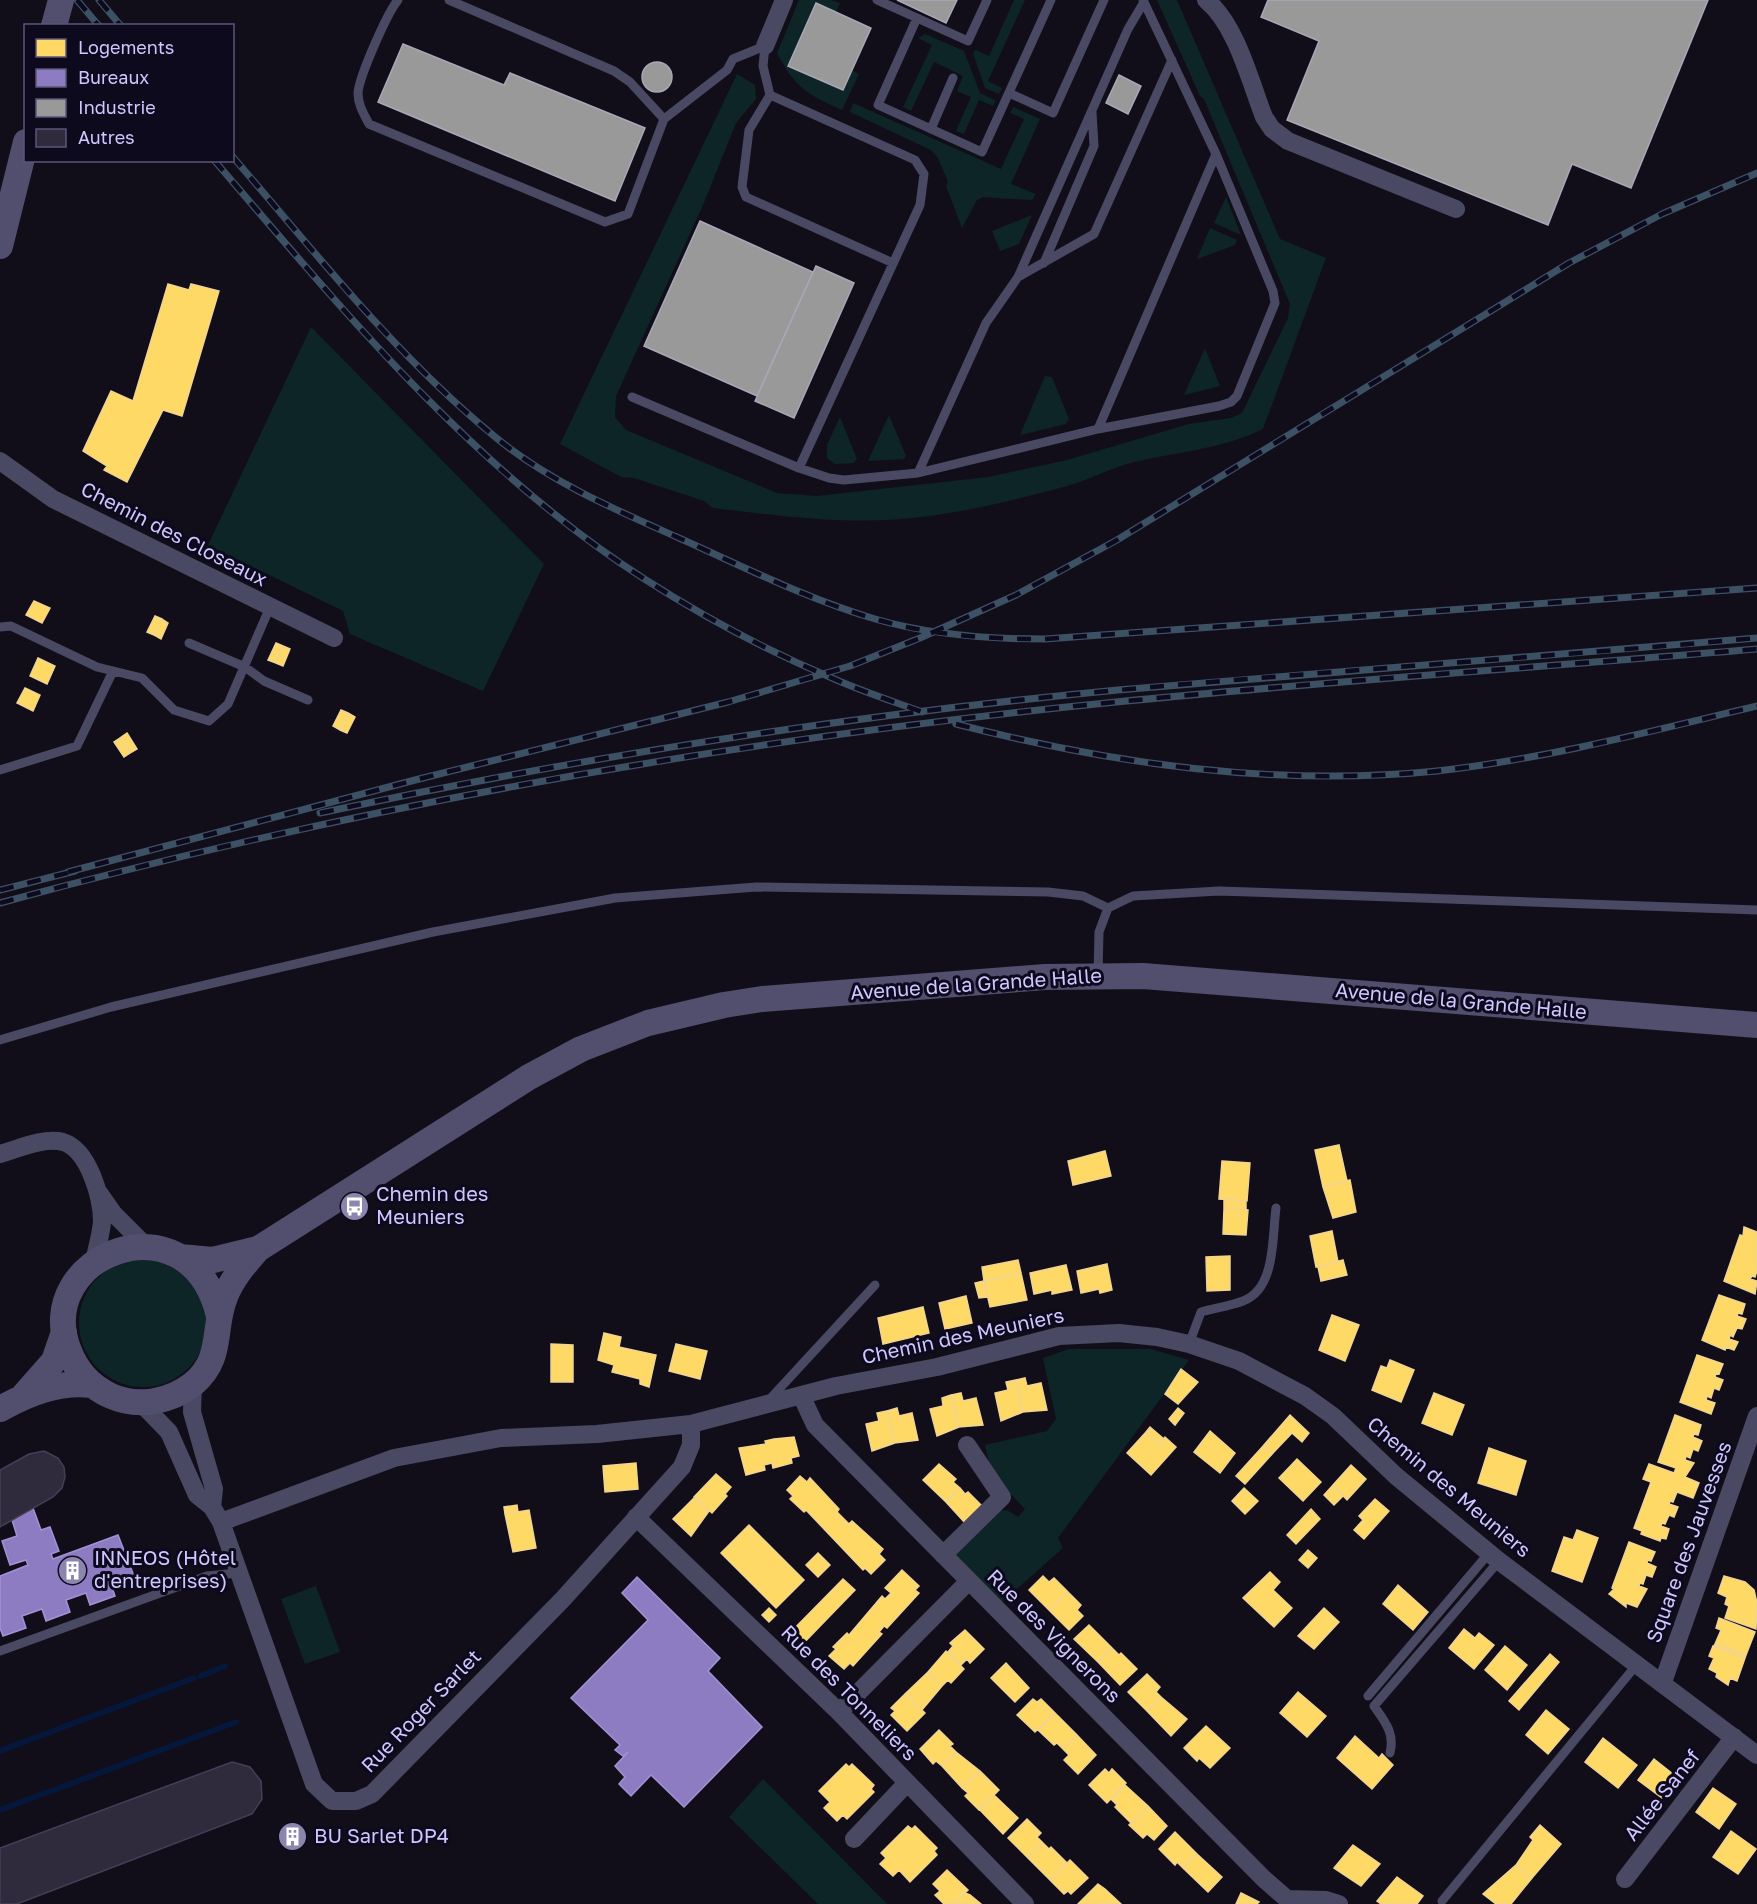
<svg xmlns="http://www.w3.org/2000/svg" width="1757" height="1904" font-family="'Golos Text',sans-serif">
  <rect width="100%" height="100%" fill="#110e1a"/>
  <path fill="#0d2526" d="M799,0H831L840,3L836,12L852,70L859,74L842,110C807,94 795,88 777,53Z
    M1014,0H1025L988,81L1002,88L999,94L985,88L973,53L975,50L989,56Z
    M1157,0H1177L1280,239L1326,258L1263,429C1221,450 1172,452 1127,464C1107,470 1088,480 1067,486C1020,499 970,511 921,517C852,526 781,516 713,508L704,501L634,478L621,477L560,444L737,74L755,85L756,99L736,123L703,205L616,396L615,417L626,430L777,493L817,496L988,477L1067,460L1189,424L1231,418L1242,413L1288,318L1290,304L1204,99L1200,96Z
    M925,34L964,51L980,93L996,101L993,106L979,100L964,134L956,131L971,97L957,91L963,76L934,62L911,111L903,107L932,45L918,38Z
    M853,103L1001,169L1024,119L1010,113L1013,107L1040,119L1011,184L1036,194L1032,200L983,197L977,200L962,228L946,186L948,182L938,158L931,150L850,112Z
    M1226,197L1241,235L1214,223Z
    M1032,215L1019,244L1000,251L992,231Z
    M1210,228L1237,240L1235,245L1197,259Z
    M311,327L544,564L483,691L350,634L343,611L208,545Z
    M1205,348L1220,386L1184,395Z
    M1045,376L1052,377L1069,419L1066,424L1020,435Z
    M889,415L906,456L904,459L868,461Z
    M840,417L857,459L854,463L835,464L827,458V445Z
    M79 1323a64 64 0 1 1 128 0a64 64 0 1 1-128 0Z
    M1069,1349H1151L1189,1360L1058,1538L1063,1548L1001,1603L952,1558L996,1511L1007,1510L1018,1517L1025,1509L992,1475L985,1445L1047,1431L1056,1419L1043,1358Z
    M316,1586L340,1652L305,1664L281,1599Z
    M763,1779L887,1904H818L729,1817Z"/>
  <path fill="#ffd966" stroke="#f1d494" stroke-width="1.5" d="M168,284L189,290L191,284L219,291L182,416L163,410L127,482L104,470L107,466L83,451L111,391L133,401Z
    M34,601L50,608L42,623L26,615Z
    M155,616L162,619L154,635L147,632Z
    M162,619L168,623L161,639L154,635Z
    M276,643L283,646L276,663L268,660Z
    M283,646L290,649L283,666L276,663Z
    M38,658L55,666L47,684L30,676Z
    M25,688L40,695L33,711L17,703Z
    M341,710L348,713L340,730L333,726Z
    M348,713L355,717L347,733L340,730Z
    M127,733L137,749L130,753L120,738Z
    M120,738L130,753L124,757L114,742Z
    M1339,1145L1347,1181L1323,1187L1315,1150Z
    M1105,1151L1111,1176L1073,1185L1068,1161Z
    M1222,1161L1250,1163L1247,1201L1219,1199Z
    M1350,1180L1356,1212L1333,1218L1323,1187Z
    M1224,1199L1246,1201V1210L1224,1209Z
    M1224,1209L1248,1210L1246,1235L1223,1234Z
    M1744,1227L1757,1232V1271L1755,1277L1752,1276L1750,1279L1757,1281L1755,1294L1724,1281L1740,1235L1743,1236Z
    M1332,1231L1338,1262L1316,1267L1310,1236Z
    M1230,1256V1290L1207,1291L1206,1257Z
    M1018,1260L1021,1273L984,1281L982,1267Z
    M1343,1260L1347,1275L1321,1281L1318,1267Z
    M1107,1264L1112,1290L1100,1293L1099,1289L1081,1293L1077,1271Z
    M1066,1265L1072,1290L1052,1294V1290L1034,1294L1030,1273Z
    M1021,1273L1027,1300L990,1307L984,1281Z
    M984,1281L987,1297L979,1298L975,1283Z
    M1719,1295L1745,1304L1742,1314L1738,1313L1737,1316L1746,1319L1742,1329L1737,1328L1733,1337L1730,1335L1729,1339L1738,1342L1734,1350L1726,1347L1725,1350L1702,1340Z
    M966,1296L972,1323L945,1329L939,1303Z
    M923,1307L929,1333L883,1344L878,1318Z
    M1332,1315L1359,1325L1345,1361L1319,1350Z
    M604,1333L621,1337L619,1347L656,1355L649,1387L640,1384V1379L612,1372L614,1365L598,1360Z
    M551,1344L573,1345V1382H551Z
    M676,1344L707,1351L700,1379L669,1371Z
    M1697,1355L1723,1364L1719,1374L1716,1373L1715,1377L1723,1380L1719,1390L1714,1388L1711,1398L1707,1396L1706,1400L1715,1403L1711,1414L1680,1402Z
    M1390,1360L1414,1370L1401,1402L1372,1390L1381,1366L1387,1368Z
    M1181,1369L1198,1382L1178,1404L1165,1394Z
    M1025,1378L1027,1386L1041,1383L1047,1410L1023,1412L1016,1380Z
    M1016,1380L1023,1412L1001,1421L995,1393L1008,1390L1006,1382Z
    M961,1393L963,1401L976,1398L983,1425L959,1427L951,1395Z
    M1434,1393L1464,1405L1452,1435L1422,1423Z
    M951,1395L959,1427L937,1436L930,1409L943,1406L942,1398Z
    M897,1408L899,1416L912,1413L918,1440L895,1443L887,1411Z
    M1178,1408L1184,1413L1175,1425L1169,1419Z
    M887,1411L895,1443L872,1451L866,1424L879,1421L877,1413Z
    M1290,1415L1309,1433L1302,1442L1292,1433L1273,1453L1264,1445Z
    M1675,1415L1701,1425L1698,1435L1694,1434L1693,1437L1702,1441L1698,1451L1693,1449L1690,1458L1686,1456L1685,1460L1694,1463L1685,1477L1699,1483L1693,1498L1677,1492L1673,1502L1670,1501L1669,1504L1678,1507L1674,1517L1669,1515L1665,1524L1662,1523L1661,1526L1669,1529L1666,1539L1661,1538L1660,1541L1641,1534L1642,1531L1634,1528L1651,1482L1643,1479L1649,1464L1674,1473L1676,1468L1658,1462Z
    M1150,1427L1164,1439L1160,1444L1146,1432Z
    M1210,1431L1235,1453L1220,1473L1194,1452Z
    M1146,1432L1160,1444L1165,1437L1176,1447L1151,1475L1127,1453Z
    M794,1437L799,1456L791,1458L792,1463L773,1468L772,1463L764,1465L765,1470L746,1475L739,1448L766,1444L765,1441L774,1439Z
    M1264,1445L1273,1453L1245,1484L1236,1476Z
    M1489,1448L1526,1461L1516,1495L1478,1483Z
    M1297,1459L1321,1482L1303,1501L1279,1478Z
    M636,1463L638,1489L605,1492L603,1466Z
    M939,1464L956,1479L953,1482L960,1488L946,1502L923,1480Z
    M1351,1465L1366,1479L1347,1500L1333,1485Z
    M716,1474L731,1487L725,1494L727,1496L712,1513L694,1497Z
    M800,1476L807,1482L810,1478L839,1509L837,1512L849,1524L852,1521L883,1549L879,1554L885,1560L871,1574L865,1568L863,1570L806,1510L804,1512L790,1499L793,1496L787,1490Z
    M1333,1485L1343,1496L1334,1505L1324,1495Z
    M960,1488L965,1494L968,1492L984,1508L967,1525L946,1502Z
    M1244,1488L1258,1501L1245,1514L1232,1501Z
    M695,1497L709,1511L691,1536L673,1519Z
    M1375,1499L1389,1511L1364,1539L1354,1530L1363,1520L1359,1516Z
    M517,1505L518,1512L505,1514L504,1507Z
    M1311,1509L1320,1519L1296,1544L1287,1535Z
    M529,1510L536,1548L513,1552L505,1514Z
    M749,1525L804,1580L776,1608L721,1553Z
    M1577,1530L1598,1538L1582,1582L1552,1571L1564,1537L1573,1540Z
    M1629,1542L1655,1552L1651,1561L1648,1560L1647,1563L1656,1567L1652,1577L1646,1575L1643,1584L1640,1583L1639,1586L1647,1589L1637,1607L1626,1603V1607L1609,1594L1614,1589L1612,1588Z
    M1308,1550L1317,1558L1308,1568L1299,1560Z
    M818,1553L830,1565L818,1577L806,1565Z
    M902,1570L919,1586L915,1590L919,1593L887,1628L884,1626L879,1632L882,1634L853,1666L850,1663L844,1669L829,1656L836,1649L833,1647L847,1633L849,1635L882,1596L885,1599L891,1593L885,1588Z
    M1270,1572L1280,1582L1273,1590L1292,1608L1274,1627L1243,1598Z
    M1043,1576L1049,1582L1054,1578L1068,1592L1049,1610L1029,1590Z
    M1724,1576L1745,1582L1754,1590L1757,1603L1756,1629L1725,1618L1729,1606L1725,1604L1727,1597L1718,1593Z
    M843,1579L855,1590L797,1650L785,1638Z
    M1398,1585L1428,1612L1413,1630L1383,1604Z
    M1068,1592L1081,1605L1077,1610L1083,1616L1069,1630L1049,1610Z
    M769,1608L776,1615L769,1622L762,1615Z
    M1324,1608L1339,1622L1314,1649L1298,1636Z
    M1719,1618L1755,1632L1746,1655L1715,1644L1721,1630L1716,1628Z
    M1089,1625L1112,1648L1098,1662L1074,1639Z
    M1464,1629L1475,1638L1479,1633L1494,1645L1474,1669L1449,1648Z
    M965,1630L984,1649L970,1663L967,1659L961,1665L948,1652L953,1646L950,1643Z
    M1715,1644L1746,1655L1745,1658L1714,1646Z
    M1505,1646L1527,1665L1507,1690L1485,1670Z
    M1713,1646L1745,1658L1737,1681L1730,1678L1728,1685L1716,1677L1717,1673L1709,1669L1714,1658L1709,1656Z
    M1112,1648L1119,1655L1121,1653L1137,1669L1120,1685L1098,1662Z
    M946,1651L964,1669L951,1683L948,1680L942,1686L928,1672Z
    M1550,1654L1559,1662L1519,1710L1509,1701Z
    M1006,1663L1029,1688L1015,1702L991,1678Z
    M928,1672L942,1686L922,1710L905,1694Z
    M1147,1674L1160,1687L1156,1692L1161,1697L1147,1711L1128,1692Z
    M1298,1692L1326,1716L1307,1737L1280,1713Z
    M905,1694L925,1713L907,1731L891,1715L895,1711L891,1708Z
    M1161,1697L1187,1719L1171,1736L1147,1711Z
    M1033,1699L1037,1702L1041,1699L1055,1713L1035,1732L1017,1715Z
    M1546,1710L1569,1729L1548,1754L1526,1735Z
    M1055,1713L1077,1735L1063,1749L1057,1743L1054,1745L1038,1730Z
    M1206,1726L1230,1748L1210,1768L1199,1758L1197,1761L1184,1748Z
    M939,1730L953,1744L950,1746L956,1752L942,1766L936,1761L933,1764L920,1749Z
    M1077,1735L1096,1755L1078,1774L1064,1760L1069,1755L1063,1749Z
    M1355,1736L1379,1758L1382,1754L1393,1765L1372,1789L1337,1758Z
    M1603,1738L1637,1765L1618,1788L1585,1762Z
    M956,1752L980,1771L962,1788L942,1766Z
    M1654,1759L1678,1778L1662,1798L1638,1780Z
    M846,1764L849,1767L852,1764L874,1785L871,1789L874,1792L847,1819L843,1815L837,1821L824,1808L830,1802L819,1791Z
    M1105,1769L1109,1773L1112,1769L1126,1783L1107,1803L1089,1785Z
    M980,1771L999,1790L979,1810L965,1796L968,1793L962,1788Z
    M1125,1785L1148,1806L1131,1823L1115,1807L1117,1805L1111,1799Z
    M1713,1788L1736,1804L1719,1829L1696,1812Z
    M994,1795L1018,1818L1003,1834L979,1809Z
    M1148,1806L1167,1826L1154,1840L1147,1834L1143,1838L1129,1825Z
    M1027,1819L1041,1833L1037,1837L1043,1843L1028,1858L1008,1838Z
    M1540,1825L1561,1844L1532,1878L1516,1865L1533,1840L1530,1837Z
    M908,1826L912,1829L915,1826L937,1848L934,1851L937,1855L910,1882L899,1870L893,1876L880,1864L886,1858L881,1853Z
    M1731,1831L1756,1849L1738,1874L1713,1857Z
    M1175,1832L1197,1854L1183,1868L1177,1862L1175,1865L1159,1849Z
    M1043,1843L1049,1849L1051,1847L1067,1863L1050,1880L1028,1858Z
    M1353,1845L1380,1864L1361,1886L1334,1868Z
    M1197,1854L1222,1877L1208,1892L1183,1868Z
    M1070,1860L1088,1878L1071,1894L1068,1891L1064,1894L1050,1880Z
    M1516,1865L1532,1878L1511,1904H1496L1483,1894Z
    M947,1870L968,1890L954,1904H944L935,1895L940,1891L933,1884Z
    M1397,1877L1423,1896L1417,1904H1381L1377,1901Z
    M1098,1884L1105,1889L1121,1904H1078Z
    M965,1893L970,1895L981,1904H954Z
    M1241,1893L1259,1902L1257,1904H1236Z"/>
  <path fill="#8e7cc3" stroke="#a292d5" stroke-width="1.5" d="M33,1508L41,1530L50,1527L59,1551L51,1554L53,1559L118,1535L134,1576L111,1584L115,1596L90,1605L86,1593L66,1600L70,1612L46,1621L42,1609L22,1616L26,1628L3,1636L0,1628V1576L28,1565L26,1560L10,1565L2,1541L17,1536L12,1520Z
    M637,1577L720,1658L708,1671L762,1727L684,1807L651,1775L631,1796L619,1784L625,1777L615,1766L628,1752L623,1756L615,1750L620,1745L571,1698L648,1620L622,1593Z"/>
  <path fill="#999" stroke="#a9a7b8" stroke-width="1.5" d="M897,0H957L946,23Z
    M1268,0H1708L1631,188L1572,164L1548,225L1287,120L1319,41L1261,17Z
    M816,3L871,28L843,90L788,66Z
    M403,44L504,85L510,73L645,128L615,201L378,102Z
    M642 77a15 15 0 1 1 30 0a15 15 0 1 1-30 0Z
    M1119,75L1141,86L1128,114L1106,103Z
    M700,221L813,272L757,396L644,346Z
    M816,266L854,283L794,418L755,401Z"/>
  <g fill="none" stroke-linecap="round" stroke-linejoin="round">
    <path stroke="#05173a" stroke-width="6" d="M201,1676L225,1666
      M0,1751L194,1678
      M0,1810L236,1722"/>
  </g>
  <path fill="#2f2b3d" stroke="#443f59" stroke-width="1.5" d="M44,1451L58,1458L64,1467L65,1477L62,1488L53,1497L0,1527V1470L29,1454Z
    M232,1762L250,1767L261,1781L262,1799L252,1814L17,1904H0V1848Z"/>
  <g fill="none" stroke-linecap="round" stroke-linejoin="round">
    <path stroke="#4a4963" stroke-width="9" d="M398,0C387,13 359,77 358,93C358,105 364,114 369,124L605,222L628,214L664,119L727,70L733,59L765,46L763,66L770,95
      M449,0L614,71L630,82L664,119
      M877,0L968,41L987,0
      M1143,0L1216,154L1098,429L918,473L986,323L1018,277L1128,29L1144,2
      M917,18L878,105L982,152L1051,0
      M1009,93L1053,113L1104,0
      M931,129L953,78
      M1044,263L1094,146L1092,112
      M1018,277L1094,234L1172,60
      M632,397L799,468L920,205L924,174L915,160L770,95L749,130L742,187L746,197L893,263
      M1098,429L1219,406L1231,402L1237,396L1275,303L1273,291L1216,154
      M799,468L829,478L844,480L918,473
      M0,627L11,626L97,667L142,678L174,710L209,721L228,704L270,607
      M189,643L245,667L264,681L308,700
      M0,770L77,746L113,671
      M1098,975L1099,932L1108,908L1133,896L1219,891L1757,910
      M0,1040L111,1007L433,932L615,898L756,887L1048,892L1083,896L1108,908
      M1189,1344L1201,1312C1215,1308 1230,1306 1243,1301C1276,1289 1272,1237 1276,1208
      M769,1400L875,1285
      M0,1651L207,1576L238,1573
      M1368,1696L1489,1553
      M1390,1753C1395,1733 1385,1722 1374,1706L1499,1561
      M1442,1901L1638,1663"/>
    <path stroke="#4a4963" stroke-width="18" d="M1206,0C1236,24 1250,81 1264,117L1272,129L1288,141L1456,209
      M765,46L784,0
      M0,461L53,499L334,638
      M0,1154C18,1149 44,1137 63,1142C89,1150 102,1198 102,1222C101,1235 96,1250 94,1263
      M99,1193L113,1213L147,1247
      M193,1383L192,1412L214,1489L212,1507
      M801,1395L815,1425L1264,1879L1287,1899
      M140,1402L169,1432L197,1495L212,1507L221,1522L394,1458L501,1438L597,1434L691,1424L836,1386L937,1367L1059,1336L1119,1333L1157,1337L1189,1344L1239,1361L1305,1396L1333,1416L1396,1476L1499,1561L1757,1755
      M636,1517L839,1712L1025,1904
      M221,1522L314,1784L332,1801H356L372,1794L563,1599L682,1467L691,1445V1424
      M943,1555L1002,1497L967,1445
      M1663,1682L1757,1416
      M839,1712L968,1582
      M854,1839L907,1783
      M1625,1879L1734,1737
      M1287,1899L1326,1900L1339,1904"/>
    <path stroke="#524f6e" stroke-width="26" d="M54,26L61,0
      M0,246L26,142
      M180,1257L213,1260L258,1249L529,1077L581,1049L648,1023L724,1005L762,999L1045,977L1143,976L1757,1025
      M219,1316C190,1192 30,1255 69,1351C77,1372 91,1387 111,1396C138,1408 170,1402 193,1384C224,1358 212,1329 225,1297C232,1278 245,1264 258,1249
      M24,1395L54,1361L64,1332
      M0,1409C29,1393 59,1381 92,1385"/>
    <defs>
      <path id="rail" d="M77,0L99,26
        M99,0L121,26
        M232,156C315,252 395,355 494,436C548,481 616,510 679,538C744,567 807,599 875,619C930,635 988,639 1045,639L1757,588
        M214,160C346,314 474,470 646,580C704,617 768,651 832,678C861,691 892,701 922,712
        M956,724C1113,764 1274,787 1437,771C1545,759 1652,731 1757,706
        M320,813C583,757 851,715 1118,690C1331,671 1544,657 1757,638
        M68,872L415,780L728,702L850,666L920,638L1016,595L1117,540L1569,263L1662,214L1757,173
        M0,890L75,871
        M0,903C364,804 740,739 1116,702C1329,681 1543,667 1757,649"/>
    </defs>
    <use href="#rail" stroke="#3d5165" stroke-width="7"/>
    <use href="#rail" stroke="#0e0a1e" stroke-width="4.5" stroke-dasharray="14" stroke-linecap="butt"/>
  </g>
  <defs>
    <symbol id="bus-disc" viewBox="-11 -11 22 22"><circle r="9.5" fill="#8c86af" stroke="#0e0a1e"/><path d="M-5-6H5V4H4V6H2V4H-2V6H-4V4H-5ZM-3.5-4V0h7V-4ZM-3.5 1.2v1.5H-2V1.2ZM2 1.2v1.5H3.5V1.2Z" fill="#fff"/></symbol>
    <symbol id="building-disc" viewBox="-11 -11 22 22"><circle r="9.5" fill="#8c86af" stroke="#0e0a1e"/><path d="M-4-6H4V6H1V3H-1V6H-4ZM-2.5-4.3h1.7v1.8h-1.7ZM.8-4.3h1.7v1.8H.8ZM-2.5-1h1.7V.8h-1.7ZM.8-1h1.7V.8H.8Z" fill="#fff"/></symbol>
  </defs>
  <g fill-rule="evenodd">
    <use href="#bus-disc" x="338" y="1190" width="33" height="33"/>
    <use href="#building-disc" x="56" y="1554" width="33" height="33"/>
    <use href="#building-disc" x="276" y="1820" width="33" height="33"/>
  </g>
  <g text-anchor="middle" stroke-width="6" stroke-linejoin="round" paint-order="stroke">
    <g font-size="20" fill="#cfc7ff" stroke="#0e0a1e">
      <text transform="translate(174 534) rotate(27)" y="7">Chemin des Closeaux</text>
      <text transform="translate(976 984) rotate(-4)" y="7">Avenue de la Grande Halle</text>
      <text transform="translate(1461 1001) rotate(5)" y="7">Avenue de la Grande Halle</text>
      <text transform="translate(963 1336) rotate(-12)" y="7">Chemin des Meuniers</text>
      <text transform="translate(1449 1487) rotate(40)" y="7">Chemin des Meuniers</text>
      <text transform="translate(1689 1542) rotate(-70)" y="7">Square des Jauvesses</text>
      <text transform="translate(1054 1636) rotate(45)" y="7">Rue des Vignerons</text>
      <text transform="translate(849 1693) rotate(45)" y="7">Rue des Tonneliers</text>
      <text transform="translate(421 1711) rotate(-46)" y="7">Rue Roger Sarlet</text>
      <text transform="translate(1662 1795) rotate(-52)" y="7">Allée Sanef</text>
    </g>
    <g font-size="20" fill="#cfc7ff" stroke="#0e0a1e" text-anchor="start">
      <text x="376" y="1201">Chemin des<tspan x="376" dy="23">Meuniers</tspan></text>
      <text x="94" y="1565">INNEOS (Hôtel<tspan x="94" dy="23">d'entreprises)</tspan></text>
      <text x="314" y="1843">BU Sarlet DP4</text>
    </g>
  </g>
  <rect x="24" y="24" width="210" height="138" fill="#0e0a1e" stroke="#5b5678" stroke-width="1.5"/>
  <rect x="36" y="39" width="30" height="18" fill="#ffd966" stroke="#5b5678" stroke-width="1.5"/>
  <text x="78" y="54" font-size="18" fill="#cfc7ff">Logements</text>
  <rect x="36" y="69" width="30" height="18" fill="#8e7cc3" stroke="#5b5678" stroke-width="1.5"/>
  <text x="78" y="84" font-size="18" fill="#cfc7ff">Bureaux</text>
  <rect x="36" y="99" width="30" height="18" fill="#999999" stroke="#5b5678" stroke-width="1.5"/>
  <text x="78" y="114" font-size="18" fill="#cfc7ff">Industrie</text>
  <rect x="36" y="129" width="30" height="18" fill="#2f2b3d" stroke="#5b5678" stroke-width="1.5"/>
  <text x="78" y="144" font-size="18" fill="#cfc7ff">Autres</text>
</svg>
